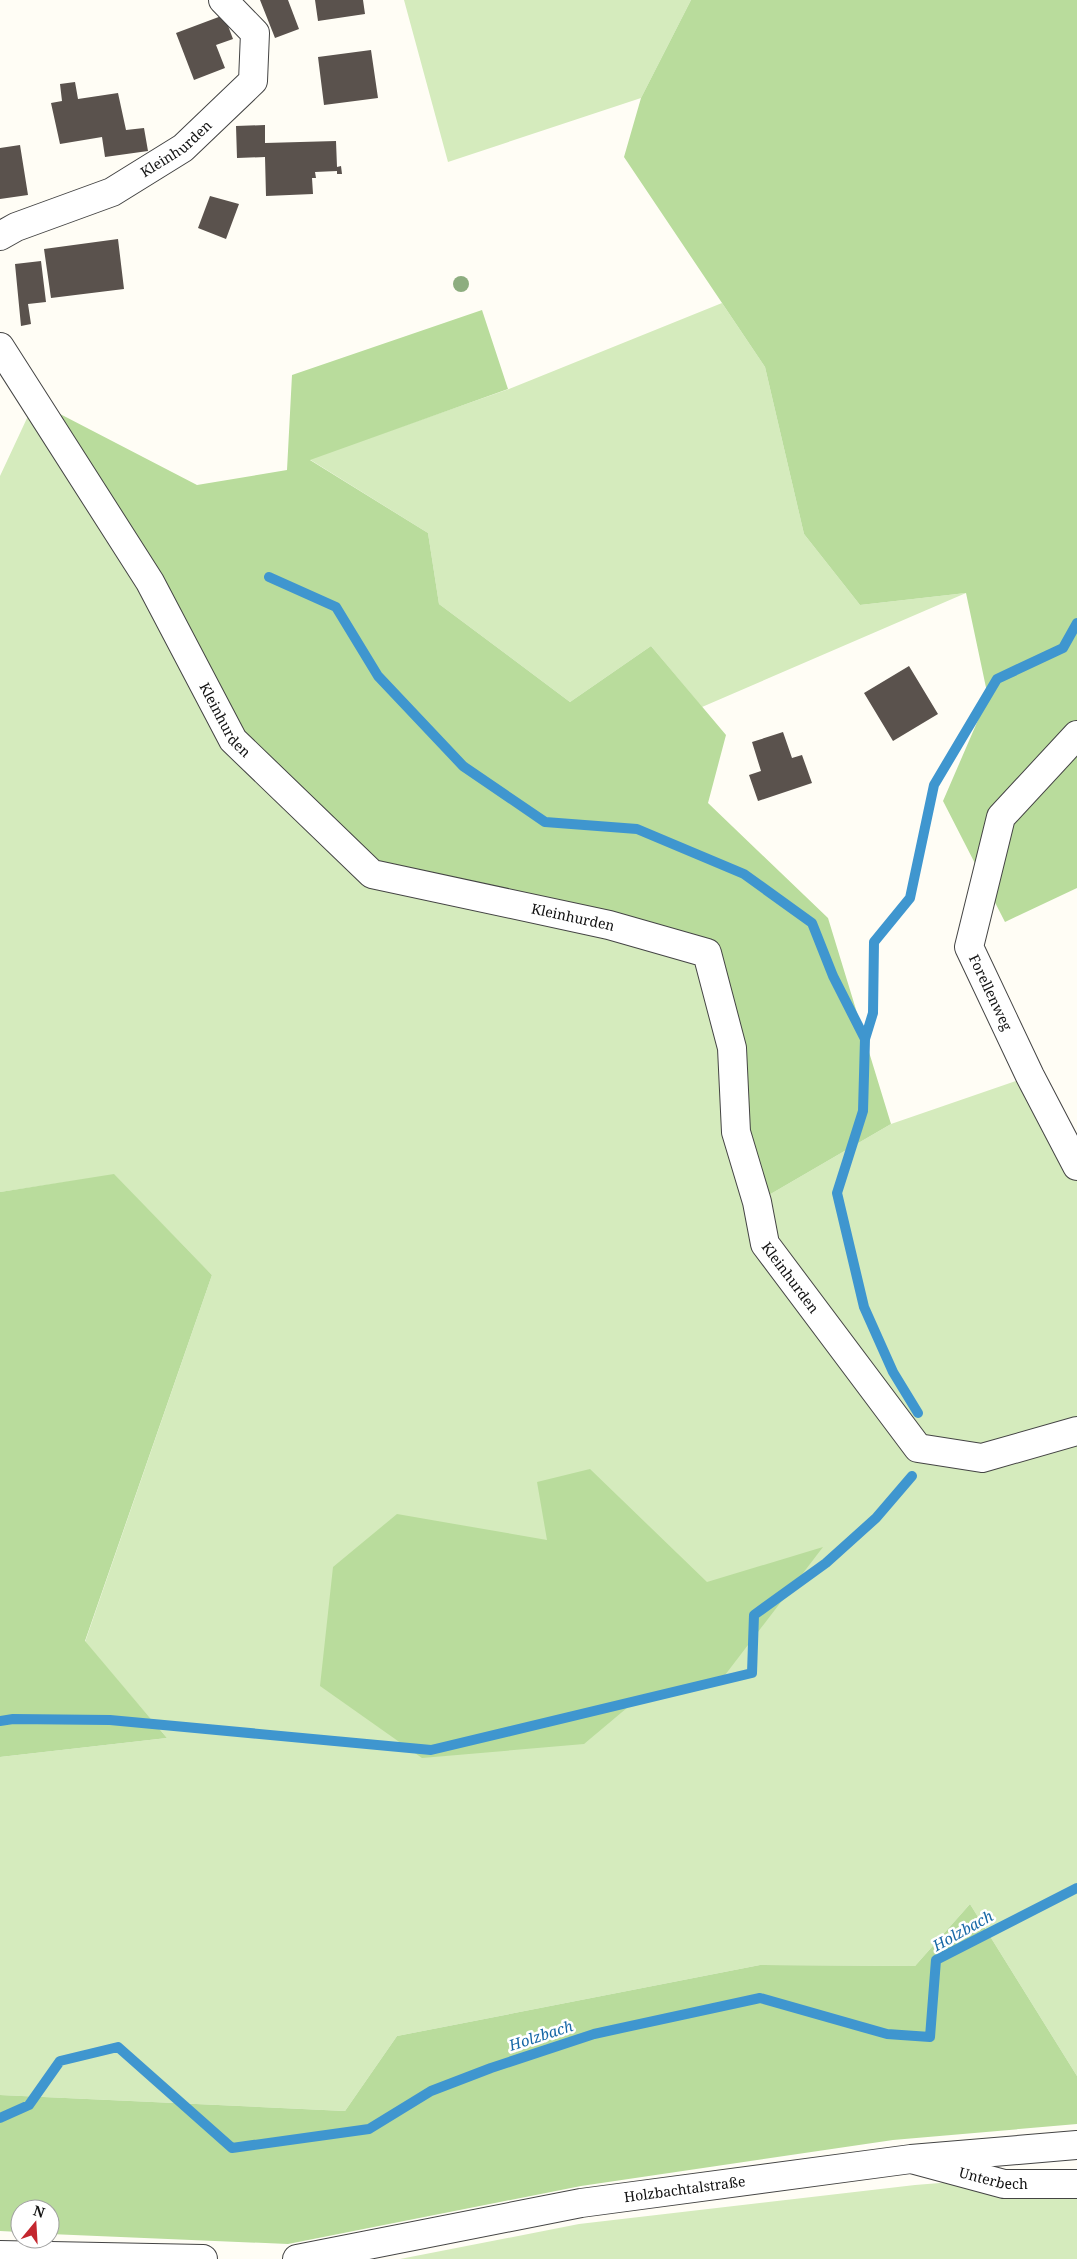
<svg xmlns="http://www.w3.org/2000/svg" width="1077" height="2259" font-family="'Noto Serif',serif">
  <rect width="100%" height="100%" fill="#fffdf5"/>
  <path fill="#d5ebbd" d="M404,0H691L641,98L448,162Z
    M722,303L765,367L804,534L860,605L966,593L702,707L651,646L570,702L439,604L428,533L309,459L509,389Z
    M35,401L707,953L757,1202L891,1124L1030,1076L1077,1166V2076L970,1904L915,1966L760,1965L397,2036L345,2111L0,2095V1757L167,1738L85,1642L212,1275L114,1175L0,1192V476Z
    M1077,2172V2259H400L579,2224L915,2185Z"/>
  <path fill="#b9dc9c" d="M691,0H1077V888L1005,922L943,801L988,697L966,593L860,605L804,534L765,367L624,157L641,98Z
    M482,310L508,389L310,460L428,533L439,604L570,702L651,646L726,735L708,803L828,918L891,1124L757,1202L707,953L372,874L233,740L35,401L197,485L287,470L292,375Z
    M114,1174L212,1275L85,1641L167,1738L0,1757V1192Z
    M590,1469L707,1582L823,1547L722,1679L634,1702L584,1744L422,1758L320,1686L333,1567L397,1514L547,1540L537,1482Z
    M970,1904L1077,2076V2124L893,2140L581,2186L288,2244L50,2234V2209H20V2232L0,2231V2095L345,2111L397,2036L760,1965L915,1966Z"/>
  <g fill="none" stroke-linecap="round" stroke-linejoin="round">
    <path stroke="#3f96cf" stroke-width="10" d="M269,577L336,607L378,676L463,766L545,822L637,829L744,874L812,923L833,976L865,1039
      M918,1413L893,1372L864,1307L837,1193L863,1111L865,1039L873,1013L874,942L910,898L934,785L997,679L1063,648L1077,623
      M0,1721L13,1719L110,1720L431,1750L752,1673L754,1615L826,1563L876,1518L912,1476
      M0,2118L29,2105L60,2061L118,2047L232,2148L369,2129L431,2091L491,2068L594,2034L760,1998L887,2034L930,2037L936,1960L1077,1888"/>
  </g>
  <path fill="#5a524d" d="M260,0H288L299,29L275,38Z
    M315,0H363L365,14L318,21Z
    M224,15L233,39L216,45L225,68L194,80L176,33Z
    M371,50L378,98L324,105L318,57Z
    M75,82L78,99L118,93L126,130L144,128L148,151L105,157L102,137L60,144L51,103L62,101L60,84Z
    M265,125V143L336,141L337,167L341,166L342,174H337V171L315,172L316,178H312L313,194L266,196L265,157L237,158L236,126Z
    M20,145L28,195L0,199V148Z
    M210,196L239,204L226,239L198,228Z
    M118,239L124,289L51,298L44,249Z
    M41,261L46,302L28,304L31,324L21,326L15,264Z
    M909,666L938,714L893,741L864,693Z
    M783,732L792,758L802,755L812,783L758,801L749,775L761,771L752,742Z"/>
  <g fill="none" stroke-linecap="round" stroke-linejoin="round">
    <defs>
      <g id="minor">
        <path id="s1" d="M0,236L16,227L112,192L183,148L253,81L255,33L223,0"/>
        <path id="s2" d="M0,347L150,582L233,740L372,874L609,925L707,953L732,1048L736,1132L757,1202L765,1244L918,1448L982,1458L1077,1431"/>
        <path id="s3" d="M1077,735L1001,817L969,947L1030,1076L1077,1166"/>
        <path id="s4" d="M915,2160L1004,2184H1077"/>
      </g>
      <g id="tertiary">
        <path d="M0,2255L203,2259"/>
        <path id="s5" d="M297,2259L581,2203L911,2159L1077,2145"/>
      </g>
    </defs>
    <use href="#minor" stroke="#444" stroke-width="30"/>
    <use href="#tertiary" stroke="#444" stroke-width="30"/>
    <use href="#minor" stroke="#fff" stroke-width="28"/>
    <use href="#tertiary" stroke="#fff" stroke-width="28"/>
  </g>
  <circle fill="#8dad7f" cx="461" cy="284" r="8"/>
  <g text-anchor="middle" stroke-width="5" stroke-linejoin="round" paint-order="stroke">
    <g font-size="14" fill="#111" stroke="#fff">
      <text dy="5" stroke="none"><textPath href="#s1" startOffset="198">Kleinhurden</textPath></text>
      <text dy="5" stroke="none"><textPath href="#s2" startOffset="436">Kleinhurden</textPath></text>
      <text dy="5" stroke="none"><textPath href="#s2" startOffset="856">Kleinhurden</textPath></text>
      <text dy="5" stroke="none"><textPath href="#s3" startOffset="296">Forellenweg</textPath></text>
      <text dy="5" stroke="none"><textPath href="#s2" startOffset="1335">Kleinhurden</textPath></text>
      <text dy="5" stroke="none"><textPath href="#s4" startOffset="81">Unterbech</textPath></text>
      <text dy="5" stroke="none"><textPath href="#s5" startOffset="394">Holzbachtalstraße</textPath></text>
    </g>
    <g font-size="15" font-style="italic" fill="#1768a6" stroke="#fff">
      <text transform="translate(963 1931) rotate(-29)" y="5">Holzbach</text>
      <text transform="translate(541 2036) rotate(-18)" y="5">Holzbach</text>
    </g>
  </g>
  <g transform="translate(35 2224) rotate(18)"><circle r="24" fill="#ffffff" stroke="#a0a0a0"/>
  <path d="M0-4L9 19L0 12L-9 19Z" fill="#c4262e"/>
  <text y="-8" font-size="14" font-weight="bold" text-anchor="middle" fill="#111111">N</text>
  </g>
</svg>
